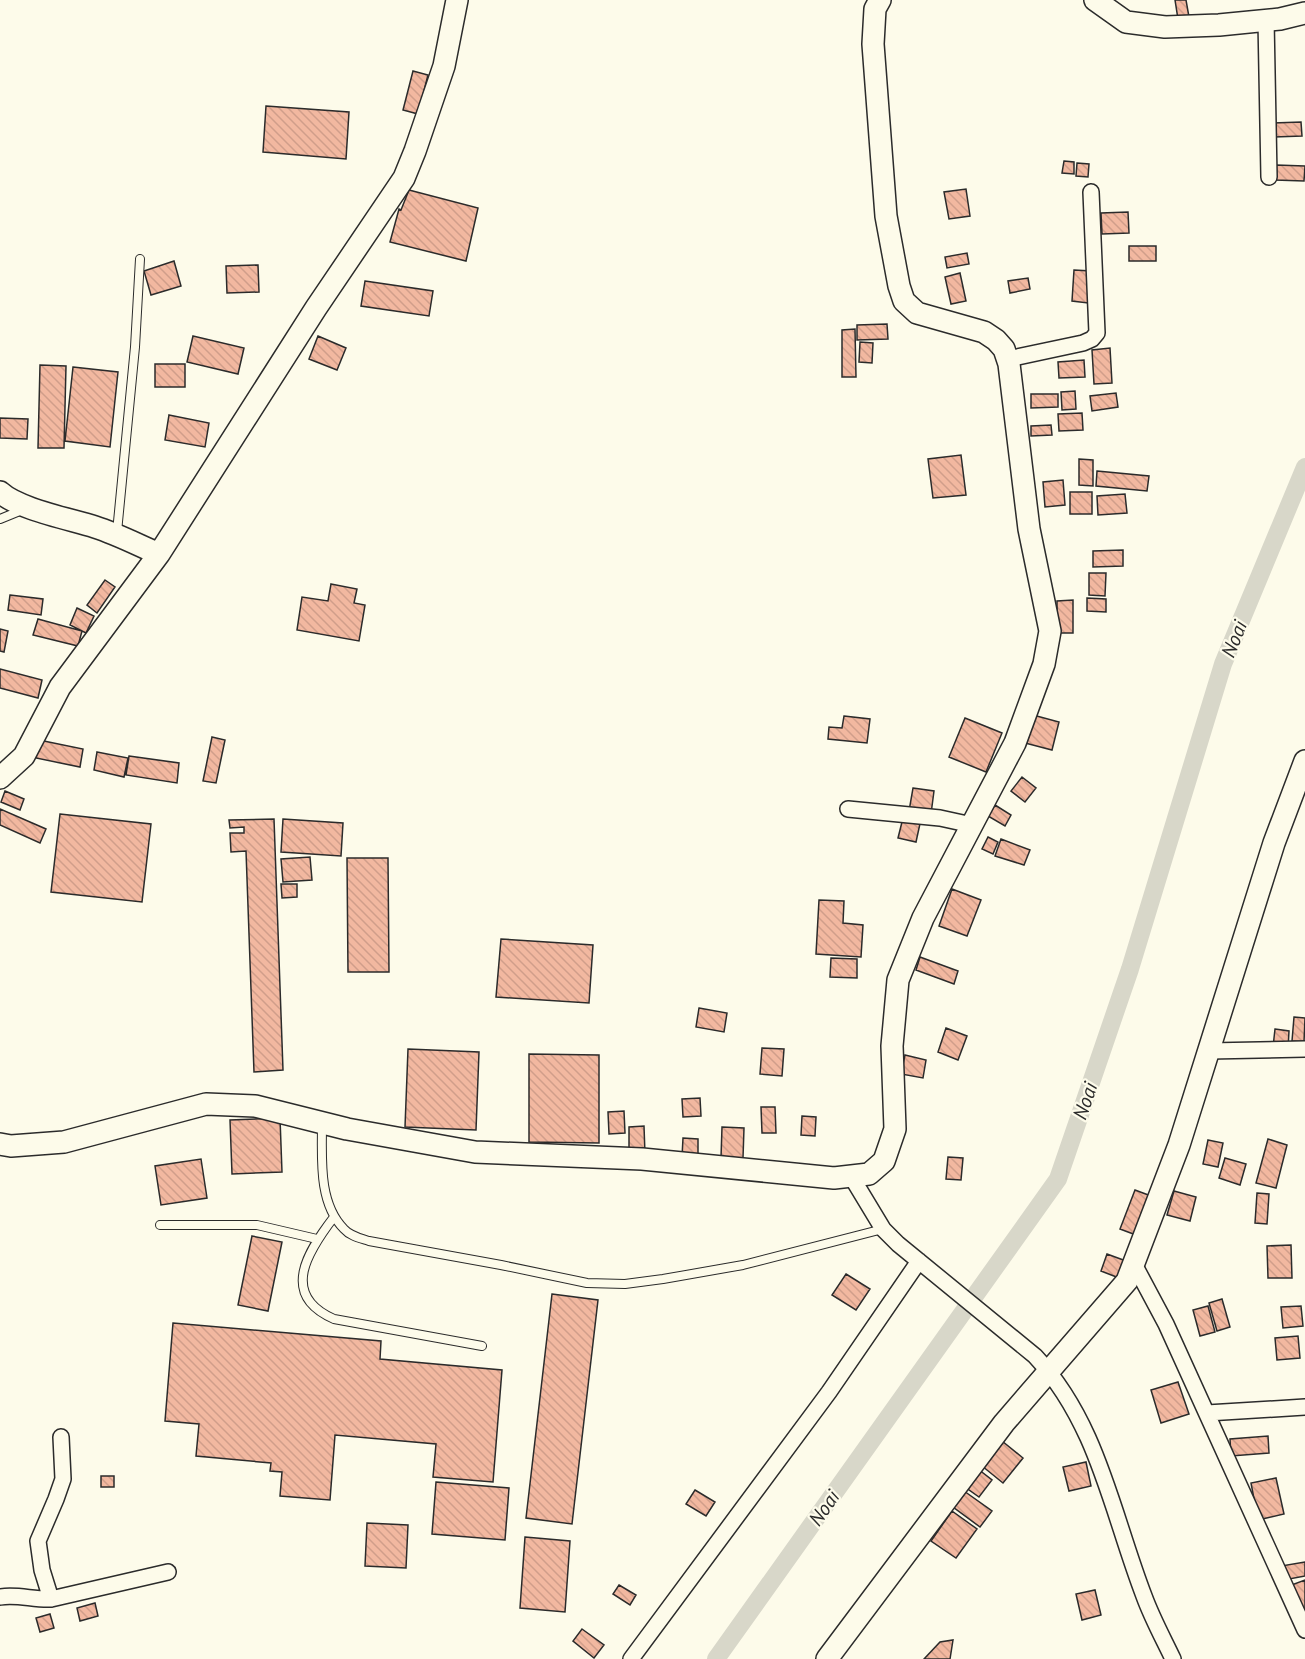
<svg xmlns="http://www.w3.org/2000/svg" width="1305" height="1659" font-family="'PT Sans',sans-serif">
  <defs>
    <pattern id="building-back-hatch" width="6" height="6" patternUnits="userSpaceOnUse" patternTransform="scale(1.5)"><rect width="6" height="6" fill="#f2b8a0"/><path d="M-1 5l2 2M0 0l6 6M5-1l2 2" fill="none" stroke="#d09e8a"/></pattern>
  </defs>
  <rect width="100%" height="100%" fill="#fdfbea"/>
  <g fill="none" stroke-linecap="round" stroke-linejoin="round">
    <path stroke="#d8d7c9" stroke-width="18" d="M716,1659L1058,1179L1130,969L1223,664L1305,467"/>
  </g>
  <path fill="url(#building-back-hatch)" stroke="#2b2b2b" stroke-width="1.5" d="M1175,0H1186L1189,17L1178,19Z
    M413,71L428,75L418,114L403,110Z
    M266,106L349,112L346,159L263,152Z
    M1301,122L1302,136L1274,137L1273,123Z
    M1064,161L1074,162V174L1062,173Z
    M1077,163L1089,164L1088,177L1076,176Z
    M1276,165L1305,166L1304,181L1275,180Z
    M966,189L970,216L949,219L944,192Z
    M409,190L478,208L466,261L390,242L399,209L401,210Z
    M1128,212L1129,233L1102,234L1101,213Z
    M1129,246H1156V261H1129Z
    M967,253L969,264L947,268L945,257Z
    M174,261L181,286L151,295L144,271Z
    M258,265L259,292L227,293L226,266Z
    M1074,270L1091,271L1088,303L1072,301Z
    M960,273L966,301L951,304L945,277Z
    M1028,278L1030,289L1010,293L1008,281Z
    M365,281L433,291L429,316L361,306Z
    M887,324L888,339L857,340V325Z
    M855,329L856,377H842V330Z
    M193,336L244,348L238,374L187,362Z
    M318,336L346,348L337,370L309,359Z
    M860,342L873,343L872,363L859,362Z
    M1110,348L1112,383L1094,384L1092,350Z
    M1084,360L1085,377L1059,378L1058,362Z
    M155,364H185V387H155Z
    M40,365L66,366L64,448H38Z
    M73,367L118,372L110,447L65,441Z
    M1075,391L1076,409L1062,410L1061,392Z
    M1116,393L1118,407L1092,411L1090,396Z
    M1031,394H1058V407L1031,408Z
    M1082,413L1083,430L1059,431L1058,414Z
    M169,415L209,423L205,447L165,440Z
    M0,418L28,419L27,439L0,438Z
    M1051,425L1052,435L1031,436V426Z
    M961,455L966,495L933,498L928,459Z
    M1079,459L1093,460V486L1079,485Z
    M1097,471L1149,476L1147,491L1096,486Z
    M1063,480L1065,505L1045,507L1043,482Z
    M1070,492H1092V514H1070Z
    M1125,494L1127,513L1098,515L1097,496Z
    M1123,550V566L1093,567V551Z
    M1089,573H1106L1105,596L1089,595Z
    M105,580L115,587L97,613L87,605Z
    M331,584L357,589L354,603L365,605L359,641L297,630L302,597L328,601Z
    M10,595L43,599L41,615L8,610Z
    M1087,598L1106,599V612L1087,611Z
    M1073,600V633H1057V601Z
    M77,608L94,616L86,633L70,625Z
    M38,619L82,631L78,646L33,635Z
    M0,629L8,631L4,652L0,651Z
    M0,669L42,680L38,698L0,688Z
    M1033,715L1059,722L1052,750L1025,743Z
    M844,716L870,719L867,743L828,739L829,727L842,728Z
    M965,718L1002,733L986,772L949,757Z
    M212,737L225,740L216,783L203,781Z
    M39,740L83,749L80,767L36,758Z
    M97,752L128,758L124,777L94,770Z
    M129,756L179,763L177,783L126,775Z
    M1022,777L1036,788L1025,802L1011,791Z
    M913,788L934,791L931,814L909,811Z
    M5,791L24,799L20,810L1,802Z
    M995,805L1011,815L1005,826L988,816Z
    M0,809L46,829L40,843L0,825Z
    M60,814L151,824L142,902L51,892Z
    M904,814L921,819L916,842L898,838Z
    M274,819L283,1070L254,1072L246,851L231,852L230,833H244V827L230,828L229,820Z
    M283,819L343,823L341,856L281,852Z
    M988,837L998,842L993,854L982,849Z
    M1001,839L1030,850L1024,865L995,856Z
    M310,857L312,880L283,882L281,859Z
    M347,858H388L389,972H348Z
    M281,884H297V897L282,898Z
    M952,889L981,900L967,936L939,926Z
    M819,900L844,901L843,923L863,925L861,957L816,954Z
    M501,939L593,945L589,1003L496,997Z
    M920,957L958,971L954,984L916,970Z
    M831,958L857,959V978L830,977Z
    M699,1008L727,1013L724,1032L696,1027Z
    M1294,1017L1305,1018L1304,1042L1292,1041Z
    M946,1028L967,1036L958,1060L938,1052Z
    M1275,1029L1289,1031L1288,1049L1273,1047Z
    M762,1048L784,1049L782,1076L760,1074Z
    M408,1049L479,1052L476,1130L405,1127Z
    M529,1054L599,1055V1143L529,1142Z
    M905,1055L926,1060L923,1078L901,1074Z
    M700,1098L701,1116L683,1117L682,1099Z
    M761,1107H775L776,1133H762Z
    M624,1111L625,1133L609,1134L608,1112Z
    M802,1116L816,1117L815,1136L801,1135Z
    M280,1118L282,1172L232,1174L230,1120Z
    M644,1126L645,1154L629,1155V1127Z
    M722,1127L744,1128L743,1158H721Z
    M683,1138L698,1139V1158L682,1157Z
    M1268,1139L1287,1145L1276,1188L1256,1183Z
    M1208,1140L1223,1143L1218,1167L1203,1164Z
    M948,1157L963,1158L961,1180L946,1179Z
    M1225,1158L1246,1164L1240,1185L1219,1178Z
    M201,1159L207,1198L161,1205L155,1166Z
    M1135,1190L1151,1196L1136,1235L1120,1229Z
    M1174,1191L1196,1197L1190,1221L1167,1215Z
    M1257,1193L1269,1194L1267,1224L1255,1223Z
    M252,1236L282,1242L268,1311L238,1305Z
    M1291,1245L1292,1278H1268L1267,1246Z
    M1107,1254L1126,1261L1119,1278L1101,1271Z
    M846,1274L870,1289L856,1310L832,1295Z
    M552,1294L598,1300L572,1524L526,1518Z
    M1222,1299L1230,1327L1217,1331L1209,1303Z
    M1208,1306L1215,1332L1200,1336L1193,1310Z
    M1301,1306L1303,1326L1283,1328L1281,1307Z
    M173,1323L381,1341L380,1359L502,1370L493,1482L433,1477L436,1444L335,1435L330,1500L280,1496L282,1472L270,1471L271,1463L196,1456L199,1424L165,1421Z
    M1298,1336L1300,1358L1277,1360L1275,1338Z
    M1178,1382L1189,1414L1161,1423L1151,1390Z
    M1268,1436L1269,1453L1231,1456L1230,1439Z
    M1002,1441L1023,1458L1003,1483L982,1466Z
    M1086,1462L1091,1486L1069,1491L1063,1467Z
    M978,1469L992,1480L979,1497L965,1487Z
    M101,1476H114V1487H101Z
    M1276,1478L1284,1514L1258,1520L1251,1483Z
    M436,1482L509,1488L505,1540L432,1534Z
    M695,1490L715,1502L706,1516L686,1504Z
    M964,1491L992,1511L980,1527L953,1507Z
    M952,1511L977,1529L956,1558L931,1541Z
    M367,1523L408,1525L406,1568L365,1566Z
    M525,1537L570,1541L565,1612L520,1608Z
    M1305,1562V1576L1284,1580L1281,1566Z
    M1305,1580V1611L1299,1613L1289,1586Z
    M619,1585L636,1595L630,1605L613,1594Z
    M1095,1590L1101,1615L1082,1620L1076,1594Z
    M95,1603L98,1616L80,1621L77,1608Z
    M50,1614L54,1628L40,1632L36,1618Z
    M582,1629L604,1645L594,1658L573,1641Z
    M953,1640L950,1659H924L940,1642Z"/>
  <g fill="none" stroke-linecap="round" stroke-linejoin="round">
    <defs>
      <path id="lane" d="M0,519L22,510
        M117,532L135,347L140,259
        M322,1124C322,1158 318,1203 344,1229C350,1236 360,1238 369,1241L501,1265L587,1283L625,1284L663,1279L743,1265L883,1229
        M334,1217C308,1251 279,1295 334,1319L482,1346
        M160,1225H257L317,1239"/>
      <path id="street" d="M1266,20L1269,177
        M1008,359L1083,343L1092,339L1097,333L1091,192
        M848,809L940,818L972,825
        M1209,1051L1305,1049
        M851,1176L883,1229L898,1244L1035,1356C1098,1423 1112,1513 1144,1596C1152,1618 1163,1638 1173,1659
        M1134,1264L1166,1324L1305,1630
        M1207,1413L1305,1407
        M0,1597C17,1594 34,1600 51,1599L168,1572
        M51,1599L42,1570L38,1541L56,1499L63,1479L61,1437
        M631,1659L829,1392L919,1261"/>
      <path id="secondary" d="M1095,0L1126,22L1165,27L1219,25L1280,19L1305,13
        M0,492C18,509 70,519 95,527C117,534 138,545 159,554
        M0,778L24,756L60,687L159,554L316,308L404,178L415,151L444,66L457,0
        M0,1144L11,1146L64,1142L206,1104L255,1106L347,1129L475,1152L642,1159L834,1178L869,1174L884,1161L895,1129L892,1046L898,980L923,918L1015,743L1044,664L1050,631L1029,529L1009,364L1004,349L996,340L984,332L917,313L904,301L899,286L886,216L873,44L875,9L880,0
        M827,1659L1004,1423L1127,1281L1179,1145L1274,843L1305,761"/>
    </defs>
    <use href="#lane" stroke="#2b2b2b" stroke-width="10"/>
    <use href="#street" stroke="#2b2b2b" stroke-width="18"/>
    <use href="#secondary" stroke="#2b2b2b" stroke-width="24"/>
    <use href="#lane" stroke="#fdfbea" stroke-width="8"/>
    <use href="#street" stroke="#fdfbea" stroke-width="15"/>
    <use href="#secondary" stroke="#fdfbea" stroke-width="21"/>
  </g>
  <g text-anchor="middle" stroke-width="4.5" stroke-linejoin="round" paint-order="stroke">
    <g font-size="20" font-style="italic" fill="#2b2b2b" stroke="#fdfbea">
      <text transform="translate(1234 639) rotate(-68)" y="7">Noai</text>
      <text transform="translate(1085 1101) rotate(-71)" y="7">Noai</text>
      <text transform="translate(824 1508) rotate(-55)" y="7">Noai</text>
    </g>
  </g>
</svg>
